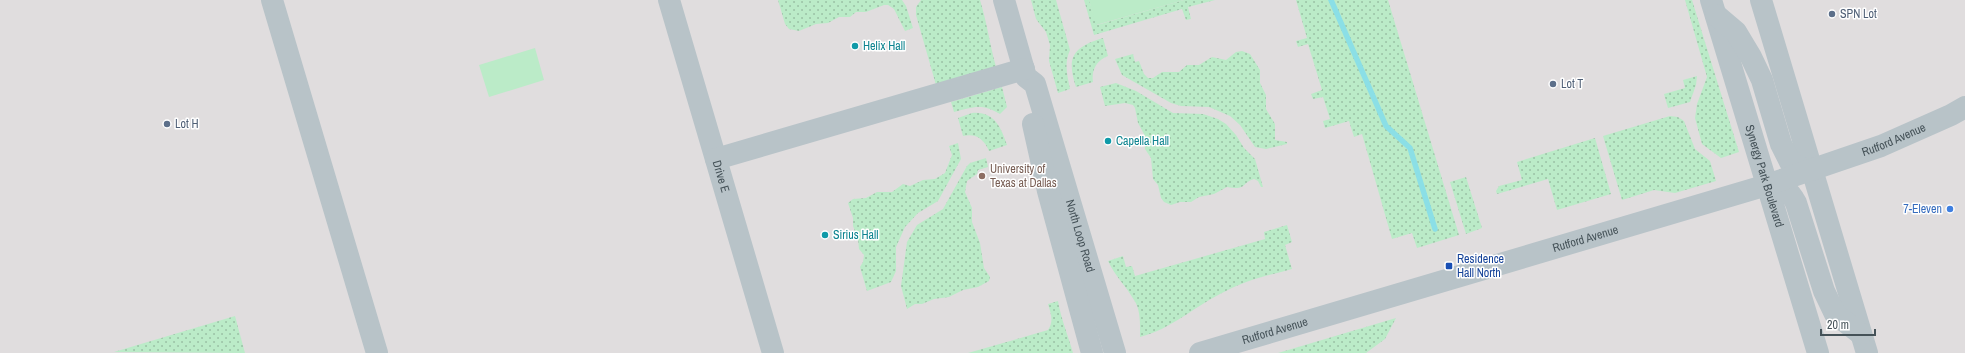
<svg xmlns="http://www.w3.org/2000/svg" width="1965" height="353" font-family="'Archivo Narrow',sans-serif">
  <defs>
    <pattern id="grass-dots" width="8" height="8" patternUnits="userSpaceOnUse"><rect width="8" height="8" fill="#bbebc8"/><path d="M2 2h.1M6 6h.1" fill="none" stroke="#9ac1a5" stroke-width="1.8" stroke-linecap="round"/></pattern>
  </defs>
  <rect width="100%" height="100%" fill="#efecec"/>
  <path fill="#e0ddde" d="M0,0H1965V353H0Z"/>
  <path fill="url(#grass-dots)" d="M778,0H902L906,6L913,28L905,31L894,9L888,5H884L866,12H856L850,17H839L828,23L816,24L799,31L789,29L785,24Z
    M921,0H980C987,23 990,45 996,67L936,85L916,15V7Z
    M1031,0H1056L1070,50C1064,64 1067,74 1070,89L1058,93L1049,61L1050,45L1046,32L1036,19Z
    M1084,0H1089L1097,25L1184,0H1215L1188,7L1191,19L1186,20L1182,9L1094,35Z
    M1296,0H1388L1459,235L1417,248L1412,233L1392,239L1362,134L1354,137L1349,121L1325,128L1323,121L1330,119L1323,97L1313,99L1311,94L1322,90L1308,44L1298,47L1296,41L1307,38Z
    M1685,0H1692L1739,152L1721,158L1702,144L1695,118L1697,104L1707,77Z
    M1103,38L1108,56C1097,60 1091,70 1093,82L1076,87C1066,57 1073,47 1103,38Z
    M1242,51L1250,54L1260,70V83L1266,95V109L1275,124V140L1287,142V144L1266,149L1255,147L1240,125L1230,116L1209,107L1181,106L1171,103L1122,75L1115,59L1133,54L1135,62L1139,61L1144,74L1148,78H1153L1162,72H1179L1187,65H1199L1212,57L1226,60L1236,52Z
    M1697,76L1696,85L1690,102L1668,108L1664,94L1685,88L1683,80Z
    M1116,83L1136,91L1173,113L1203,114L1218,119L1226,124L1236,135L1244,148L1255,159L1263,187H1261L1258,181L1254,179C1241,183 1247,191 1227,187L1214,194L1199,197L1191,202H1180L1171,205L1164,202L1161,198L1158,185L1153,179L1151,158L1145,149V136L1138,123L1135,108L1133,105L1125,103L1105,106L1100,87Z
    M1002,87L1007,107L1000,114C981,103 974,107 954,112L951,102Z
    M972,113C994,111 1001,127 1007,145L989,151C984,139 976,133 963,136L958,118Z
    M1670,116L1678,117L1684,121L1695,149L1710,161L1716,181L1675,193L1654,190L1622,200L1603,136Z
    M1595,138L1611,194L1557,210L1548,179L1497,194L1496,191L1499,186L1522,180L1517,162Z
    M958,143L961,159L938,201L918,213L905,227L896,247V271L891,282L867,291L860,267L863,262L864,255L859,249L858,239L853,226V218L848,203L853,199L866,198L877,192H892L903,184L910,186L923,180L935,179L945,173L952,155L949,146Z
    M986,158L988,167L978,170L977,174L967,181L965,192L972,208V222L980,243L984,268L990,277L989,281L978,287L963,290L949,297L934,299L922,304H915L907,309L901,286L907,242L917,225L943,209L967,166L970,163Z
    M1466,177L1482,228L1466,234L1450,182Z
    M1287,225L1292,242L1285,245L1292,269C1270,275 1246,280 1226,291C1196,305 1172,329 1140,337C1140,325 1141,310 1134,300C1126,286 1115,276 1108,261L1123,256L1126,267L1132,266L1135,276L1265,239L1264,232Z
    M1058,301C1061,319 1068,335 1073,353H968L1048,330C1054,321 1051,314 1048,304Z
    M235,316L245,353L114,352Z
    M1396,318L1385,339L1366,353H1278Z"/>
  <path fill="#bbebc8" d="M1089,0H1184L1096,25Z
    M535,48L544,80L489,97L479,65Z"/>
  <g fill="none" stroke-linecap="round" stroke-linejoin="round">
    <path stroke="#8bdfe6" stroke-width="5.5" d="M1331,0L1386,126L1410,148L1435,229"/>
    <g stroke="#b8c3c8" stroke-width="22">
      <path d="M272,0L377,353"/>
      <path id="s1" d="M669,0L773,353"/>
      <path id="s2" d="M1004,0L1026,77L1035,84L1115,353"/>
      <path id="s3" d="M1711,0L1818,353"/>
      <path d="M1761,0L1867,353"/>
      <path d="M1716,15L1736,32L1751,57L1762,80L1781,144L1790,162L1801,168L1812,170"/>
      <path d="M1033,124L1048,191L1092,353"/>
      <path d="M716,159L1024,69"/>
      <path d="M1767,185C1783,187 1789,189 1796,203L1824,291L1835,314L1861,334"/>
      <path id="s4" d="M1200,353L1767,185L1881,146L1951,115L1965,107"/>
    </g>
  </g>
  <g fill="#5c6f8a" stroke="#fff" stroke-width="1.5">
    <circle cx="1832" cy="14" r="4"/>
    <circle cx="1553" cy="84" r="4"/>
    <circle cx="167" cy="124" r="4"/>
  </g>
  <g fill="#0f9aa8" stroke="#fff" stroke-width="1.5">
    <circle cx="855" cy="46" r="4"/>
    <circle cx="1108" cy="141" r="4"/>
    <circle cx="825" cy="235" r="4"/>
  </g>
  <circle fill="#8d6e63" stroke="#fff" stroke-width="1.5" cx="982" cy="176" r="4"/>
  <circle fill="#3f7fe0" stroke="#fff" stroke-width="1.5" cx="1950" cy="209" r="4"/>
  <rect fill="#1a4fb4" stroke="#fff" stroke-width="1.5" x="1445" y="262" width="8" height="8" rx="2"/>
  <g text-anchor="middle" stroke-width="3" stroke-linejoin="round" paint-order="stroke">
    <g font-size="12" fill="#4e5e75" stroke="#fff" text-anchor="start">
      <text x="1840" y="18">SPN Lot</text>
      <text x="1561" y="88">Lot T</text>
      <text x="175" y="128">Lot H</text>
    </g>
    <g font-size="12" fill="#0d838f" stroke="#fff" text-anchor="start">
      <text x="863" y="50">Helix Hall</text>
      <text x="1116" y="145">Capella Hall</text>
      <text x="833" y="239">Sirius Hall</text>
    </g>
    <g font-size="12" fill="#455258" stroke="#fff">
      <text dy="4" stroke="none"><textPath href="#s4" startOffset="726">Rutford Avenue</textPath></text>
      <text dy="4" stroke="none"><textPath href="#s1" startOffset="184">Drive E</textPath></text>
      <text dy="4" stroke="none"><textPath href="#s3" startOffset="184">Synergy Park Boulevard</textPath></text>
      <text dy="4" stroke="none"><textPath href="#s2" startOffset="250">North Loop Road</textPath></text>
      <text dy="4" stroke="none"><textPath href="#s4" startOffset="402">Rutford Avenue</textPath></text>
      <text dy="4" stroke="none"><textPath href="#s4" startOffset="78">Rutford Avenue</textPath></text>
    </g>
    <g font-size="12" fill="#785e54" stroke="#fff" text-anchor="start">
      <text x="990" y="173">University of<tspan x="990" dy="14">Texas at Dallas</tspan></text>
    </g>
    <g font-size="12" fill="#366cbe" stroke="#fff" text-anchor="end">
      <text x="1942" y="213">7-Eleven</text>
    </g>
    <g font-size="12" fill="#164399" stroke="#fff" text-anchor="start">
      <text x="1457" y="263">Residence<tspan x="1457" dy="14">Hall North</tspan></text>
    </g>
  </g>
  <path d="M1821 329v6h54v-6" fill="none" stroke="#455258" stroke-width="2"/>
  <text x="1827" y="329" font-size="12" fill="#455258" stroke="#ffffff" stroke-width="3" paint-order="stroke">20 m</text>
</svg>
